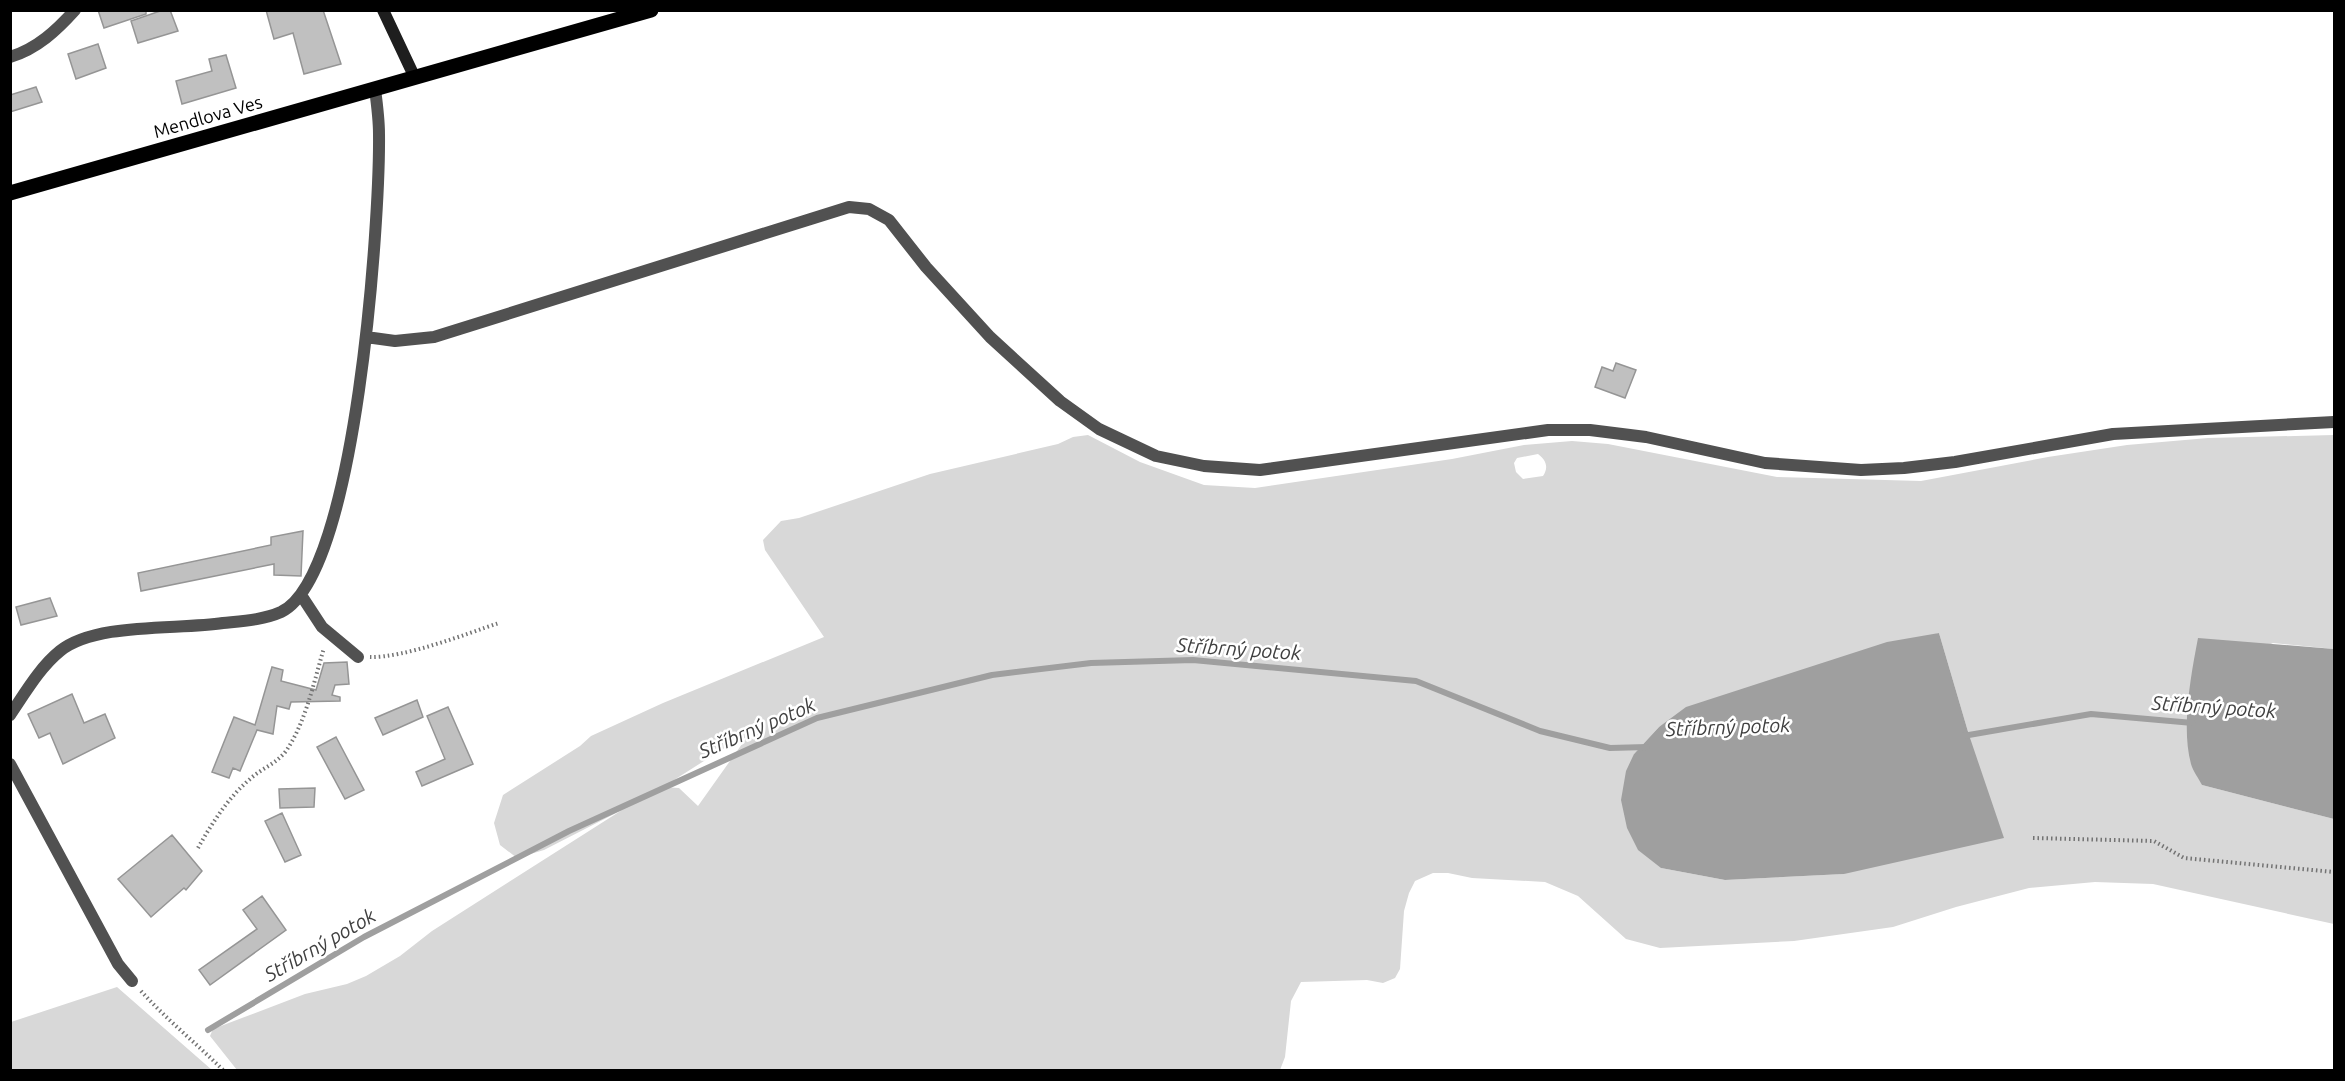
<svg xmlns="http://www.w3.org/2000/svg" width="2345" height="1081" font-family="Ubuntu,sans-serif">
  <rect width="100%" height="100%" fill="#fff"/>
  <path fill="#d8d8d8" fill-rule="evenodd" d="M1088,435L1140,462L1204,485L1255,488L1452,459L1524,445L1572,441L1608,444L1777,477L1921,481L2048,457L2127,445L2208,438L2334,435V649L2273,643L2191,681L2190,697L2202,785L2334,819V924L2153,884L2095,882L2029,888L1956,907L1893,927L1794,941L1660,948L1626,939L1578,896L1545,882L1472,878L1448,873H1433L1415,881L1409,893L1404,911L1400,969L1395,978L1383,983L1367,980L1301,982L1291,1001L1285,1057L1280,1070H237L210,1036L213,1029L305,994L347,984L366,976L400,956L432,931L622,810L544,850L517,858L500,845L494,823L503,795L580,746L591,736L663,703L824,637L765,550L763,540L781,521L799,518L930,474L1058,444L1073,437ZM1538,454C1546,460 1549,467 1543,476L1523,479L1516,472L1514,463L1517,458ZM1939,633L1969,735L1844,874L1725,880L1661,868L1634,754L1659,727ZM747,737L698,806L679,788L663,787L726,747Z
    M117,987L212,1070H11V1022Z"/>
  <path fill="#9f9f9f" d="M1939,633L1969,735L2004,838L1844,874L1725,880L1661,868L1638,850L1627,828L1621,800L1626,771L1634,754L1659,727L1686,707L1887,642Z
    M2198,638L2334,649V819L2202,785C2199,779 2193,771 2191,764C2181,727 2191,675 2198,638Z"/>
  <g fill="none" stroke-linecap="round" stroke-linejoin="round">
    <path stroke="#9f9f9f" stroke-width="6" d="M1963,736L2091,714L2193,723
      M208,1030L364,937L569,831L817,718L992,675L1091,663L1193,660L1416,681L1540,731L1610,748L1647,747"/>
  </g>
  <path fill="#c0c0c0" stroke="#959595" stroke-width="1.5" d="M98,10H146V14L104,28Z
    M163,10H170L178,31L138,43L131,21Z
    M266,10H323L341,64L304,74L293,33L274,39Z
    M98,44L106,68L76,79L68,54Z
    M226,55L236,88L182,104L176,81L212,71L209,59Z
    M36,87L42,102L10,112V95Z
    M1616,363L1636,370L1625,398L1595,387L1602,367L1613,371Z
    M303,531L301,576L274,575V564L141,591L138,573L271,545V537Z
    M50,598L57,616L21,625L16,607Z
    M347,662L349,684L335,685L332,695L340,697V701L291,702L289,709L277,706L273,734L257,730L240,771L233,768L229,778L212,772L234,717L255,725L272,667L283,670L281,681L316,690L324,663Z
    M72,694L84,723L105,714L115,738L63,764L50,733L39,738L28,714Z
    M417,700L423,717L383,735L375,718Z
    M448,707L473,764L422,786L416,772L445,759L427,716Z
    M336,737L364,790L345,799L317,747Z
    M315,788L314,807L280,808L279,789Z
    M282,813L301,855L285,862L265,821Z
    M172,835L202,871L186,890L184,888L151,917L118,879Z
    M262,896L286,930L210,985L199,970L257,929L243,910Z"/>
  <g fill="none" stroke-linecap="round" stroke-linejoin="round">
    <path stroke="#737373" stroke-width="4" stroke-dasharray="1.5 3" stroke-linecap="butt" d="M370,657C404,658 466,634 499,623
      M2033,838L2154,841L2184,858L2334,872
      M198,848C212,823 228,798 250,779C262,768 276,764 286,751C306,722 314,681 324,648
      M141,991C166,1019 196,1043 223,1070"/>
    <path stroke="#515151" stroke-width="12" d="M10,57C37,49 57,30 75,10
      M366,337L395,341L434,337L849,207L869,209L889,220L926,267L990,337L1060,401L1099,429L1156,456L1204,466L1260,470L1548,430H1590L1646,437L1765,463L1861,470L1904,468L1955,462L2113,434L2334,422
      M301,595L322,627L358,657
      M10,715C25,693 40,667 60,651C96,622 178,630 223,623C242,621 263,620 281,612C357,576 380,217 379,134C379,119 377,104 375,89
      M10,764L118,964L132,981"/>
    <path stroke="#1e1e1e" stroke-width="12" d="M383,10L415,78"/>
    <path stroke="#000" stroke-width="15" d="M10,193L651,10"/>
  </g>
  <g text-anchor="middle" stroke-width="5" stroke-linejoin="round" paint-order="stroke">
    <g font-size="18" fill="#000" stroke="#fff">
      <text transform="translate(208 117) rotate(-16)" y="6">Mendlova Ves</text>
    </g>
    <g font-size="20" font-style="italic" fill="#404040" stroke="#fff">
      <text transform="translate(1239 649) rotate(4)" y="7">Stříbrný potok</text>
      <text transform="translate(2214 707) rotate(4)" y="7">Stříbrný potok</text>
      <text transform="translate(1728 727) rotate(-2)" y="7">Stříbrný potok</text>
      <text transform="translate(757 728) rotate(-23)" y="7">Stříbrný potok</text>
      <text transform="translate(320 945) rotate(-30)" y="7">Stříbrný potok</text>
    </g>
  </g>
  <rect width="2345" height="1081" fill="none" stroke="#000000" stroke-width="24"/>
</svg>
